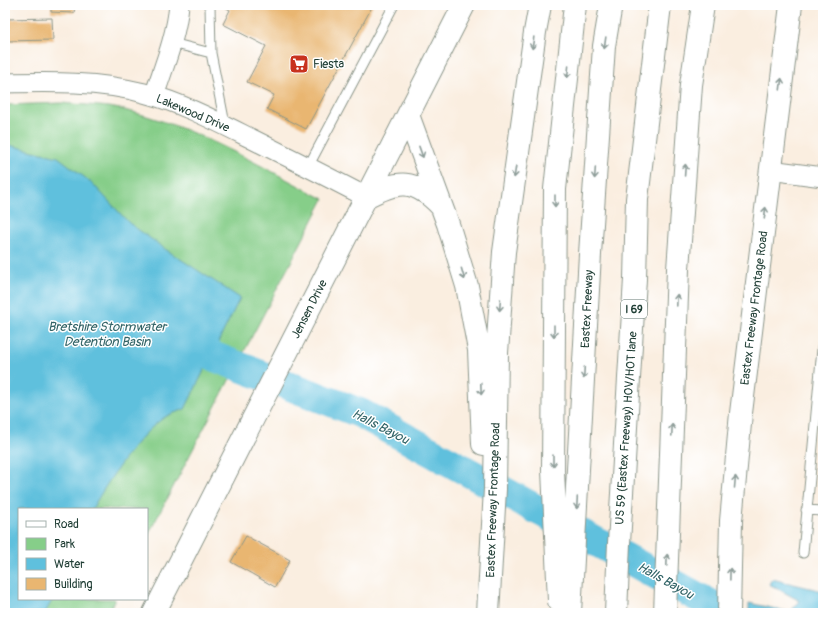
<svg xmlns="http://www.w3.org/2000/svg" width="828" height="618" font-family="Pangolin,sans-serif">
  <rect width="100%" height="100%" fill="#fff"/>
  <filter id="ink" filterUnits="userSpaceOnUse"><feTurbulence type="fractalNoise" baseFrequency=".025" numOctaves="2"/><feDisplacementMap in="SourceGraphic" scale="8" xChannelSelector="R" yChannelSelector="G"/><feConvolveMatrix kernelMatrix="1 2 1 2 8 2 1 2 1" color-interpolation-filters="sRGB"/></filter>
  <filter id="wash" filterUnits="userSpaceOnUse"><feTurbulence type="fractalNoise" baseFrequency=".012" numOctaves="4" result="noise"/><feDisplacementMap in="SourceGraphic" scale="16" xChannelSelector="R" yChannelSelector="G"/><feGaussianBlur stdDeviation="0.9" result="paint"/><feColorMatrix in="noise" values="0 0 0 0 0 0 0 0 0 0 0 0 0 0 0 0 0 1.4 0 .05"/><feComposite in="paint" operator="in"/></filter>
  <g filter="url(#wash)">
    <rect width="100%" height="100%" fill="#faeee0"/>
    <path fill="#86ce89" stroke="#52865e" d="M62,103C81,105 101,105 120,109C193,125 258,165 324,199L147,537V509H19V599H115L108,613H5V105Z"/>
    <path fill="#5fc0dd" stroke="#3f7e88" d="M5,144L58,157L92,183L129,223L165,249L240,298L185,409C179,412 171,413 165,417C138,434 108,481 92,509H19V599H53L45,613H5Z
      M772,579L823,591V613H749V603L790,612L800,601L769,584Z"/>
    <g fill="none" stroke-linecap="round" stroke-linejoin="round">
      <path stroke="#5fc0dd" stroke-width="30" d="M173,341L360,413L727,613"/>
    </g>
    <g id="blocks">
      <path fill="#e9b671" d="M51,5H75L74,13L51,12Z
        M221,5H373L306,129L267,109L274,95L247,82L266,46L223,24L230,10Z
        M52,18L53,40L6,41V19Z
        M246,536L290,560L275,587L231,562Z"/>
    </g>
  </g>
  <g filter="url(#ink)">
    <use href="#blocks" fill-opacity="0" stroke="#8c968a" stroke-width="1"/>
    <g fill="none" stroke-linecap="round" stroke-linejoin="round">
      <defs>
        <path id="lane" d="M210,5L211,53L225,124
          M172,43L211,53
          M308,167L394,5
          M806,510L823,511
          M803,553L823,338"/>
        <path id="street" d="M5,83C51,82 99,81 144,93C182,103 218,122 252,139C290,158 328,177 366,197
          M154,96C164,66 176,37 179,5
          M770,170L823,177"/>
        <path id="secondary" d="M408,115L448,224L467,286L479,350L483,444
          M366,197C399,180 414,178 441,206
          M154,613L464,5
          M488,613L495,489L497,353L504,252L535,32L540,5
          M729,613L731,521L741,413L791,5"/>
        <path id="highway" d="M559,601L553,470L555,189L575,5
          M570,613L590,254L604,46L611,5
          M616,613L619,543L635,279L637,199L660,5
          M665,613L678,269L691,85L703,5"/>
      </defs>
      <use href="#lane" stroke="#8c968a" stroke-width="11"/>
      <use href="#street" stroke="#8c968a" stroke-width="21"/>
      <use href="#secondary" stroke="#8c968a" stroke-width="24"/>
      <use href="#highway" stroke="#8c968a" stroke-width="24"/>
      <use href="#lane" stroke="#fff" stroke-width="9"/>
      <use href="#street" stroke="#fff" stroke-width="19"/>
      <use href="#secondary" stroke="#fff" stroke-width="22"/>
      <use href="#highway" stroke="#fff" stroke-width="22"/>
    </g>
    <defs><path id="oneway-shaft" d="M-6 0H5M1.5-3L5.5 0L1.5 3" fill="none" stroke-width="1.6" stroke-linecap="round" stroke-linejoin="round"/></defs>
    <g stroke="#8f9e9a">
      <use href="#oneway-shaft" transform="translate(533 43) rotate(98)"/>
      <use href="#oneway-shaft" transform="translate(605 43) rotate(98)"/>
      <use href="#oneway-shaft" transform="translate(568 72) rotate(96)"/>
      <use href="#oneway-shaft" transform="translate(781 84) rotate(-83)"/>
      <use href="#oneway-shaft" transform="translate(421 152) rotate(70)"/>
      <use href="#oneway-shaft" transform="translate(685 170) rotate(-86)"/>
      <use href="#oneway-shaft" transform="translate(515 172) rotate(98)"/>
      <use href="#oneway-shaft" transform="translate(595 173) rotate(94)"/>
      <use href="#oneway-shaft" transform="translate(555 201) rotate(90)"/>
      <use href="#oneway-shaft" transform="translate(765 213) rotate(-83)"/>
      <use href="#oneway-shaft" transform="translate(463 274) rotate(74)"/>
      <use href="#oneway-shaft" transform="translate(677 300) rotate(-88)"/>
      <use href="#oneway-shaft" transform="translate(500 305) rotate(94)"/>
      <use href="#oneway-shaft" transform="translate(554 331) rotate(90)"/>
      <use href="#oneway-shaft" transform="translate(584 373) rotate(93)"/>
      <use href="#oneway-shaft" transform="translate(481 389) rotate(88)"/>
      <use href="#oneway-shaft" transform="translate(672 430) rotate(-88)"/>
      <use href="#oneway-shaft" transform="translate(553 461) rotate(90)"/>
      <use href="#oneway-shaft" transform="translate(735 482) rotate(-85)"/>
      <use href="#oneway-shaft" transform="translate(577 503) rotate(93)"/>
      <use href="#oneway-shaft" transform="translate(667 560) rotate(-88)"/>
      <use href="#oneway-shaft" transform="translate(730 574) rotate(-89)"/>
    </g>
  </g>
  <defs>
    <symbol id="supermarket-square" viewBox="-11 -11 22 22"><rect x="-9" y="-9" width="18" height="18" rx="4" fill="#c8321e" stroke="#fff"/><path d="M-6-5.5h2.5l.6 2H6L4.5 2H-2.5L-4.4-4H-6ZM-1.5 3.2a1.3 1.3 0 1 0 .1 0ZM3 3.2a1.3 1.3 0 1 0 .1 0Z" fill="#fff"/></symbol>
  </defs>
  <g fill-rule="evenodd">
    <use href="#supermarket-square" x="288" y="53" width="22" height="22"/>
  </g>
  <g text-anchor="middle" stroke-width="3" stroke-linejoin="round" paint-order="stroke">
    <rect fill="#fff" stroke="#627771" stroke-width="1" x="621" y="300" width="26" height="18" rx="3"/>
    <g font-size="11" font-weight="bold" fill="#1f3d34">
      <text x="634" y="313">I 69</text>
    </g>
    <g font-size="12" fill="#1f3d34" stroke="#fff" text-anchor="start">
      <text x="313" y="68">Fiesta</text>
    </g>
    <g font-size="12" fill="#1f3d34" stroke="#fff">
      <text transform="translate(193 113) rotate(23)" y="4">Lakewood Drive</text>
      <text transform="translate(754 308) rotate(-83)" y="4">Eastex Freeway Frontage Road</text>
      <text transform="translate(309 309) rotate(-63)" y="4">Jensen Drive</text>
      <text transform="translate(587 309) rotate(-87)" y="4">Eastex Freeway</text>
      <text transform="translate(626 428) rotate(-86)" y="4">US 59 (Eastex Freeway) HOV/HOT lane</text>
      <text transform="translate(493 500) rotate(-88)" y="4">Eastex Freeway Frontage Road</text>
    </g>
    <g font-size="13" font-style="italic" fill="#326467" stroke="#fff">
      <text x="107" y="331">Bretshire Stormwater<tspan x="107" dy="15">Detention Basin</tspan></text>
      <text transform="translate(381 426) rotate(27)" y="5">Halls Bayou</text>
      <text transform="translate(666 580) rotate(29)" y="5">Halls Bayou</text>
    </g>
  </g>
  <rect width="828" height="618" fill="none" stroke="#fff" stroke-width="20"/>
  <rect x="18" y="508" width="130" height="92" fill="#ffffff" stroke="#a5b1ae"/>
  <rect x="26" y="521" width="20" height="6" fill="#ffffff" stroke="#a5b1ae"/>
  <text x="54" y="528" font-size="12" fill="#1f3d34">Road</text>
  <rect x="26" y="538" width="20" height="12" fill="#86ce89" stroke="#a5b1ae"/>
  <text x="54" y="548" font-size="12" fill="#1f3d34">Park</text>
  <rect x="26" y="558" width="20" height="12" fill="#5fc0dd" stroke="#a5b1ae"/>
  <text x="54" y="568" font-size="12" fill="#1f3d34">Water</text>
  <rect x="26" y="578" width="20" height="12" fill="#e9b671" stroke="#a5b1ae"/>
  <text x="54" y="588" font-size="12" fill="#1f3d34">Building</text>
</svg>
